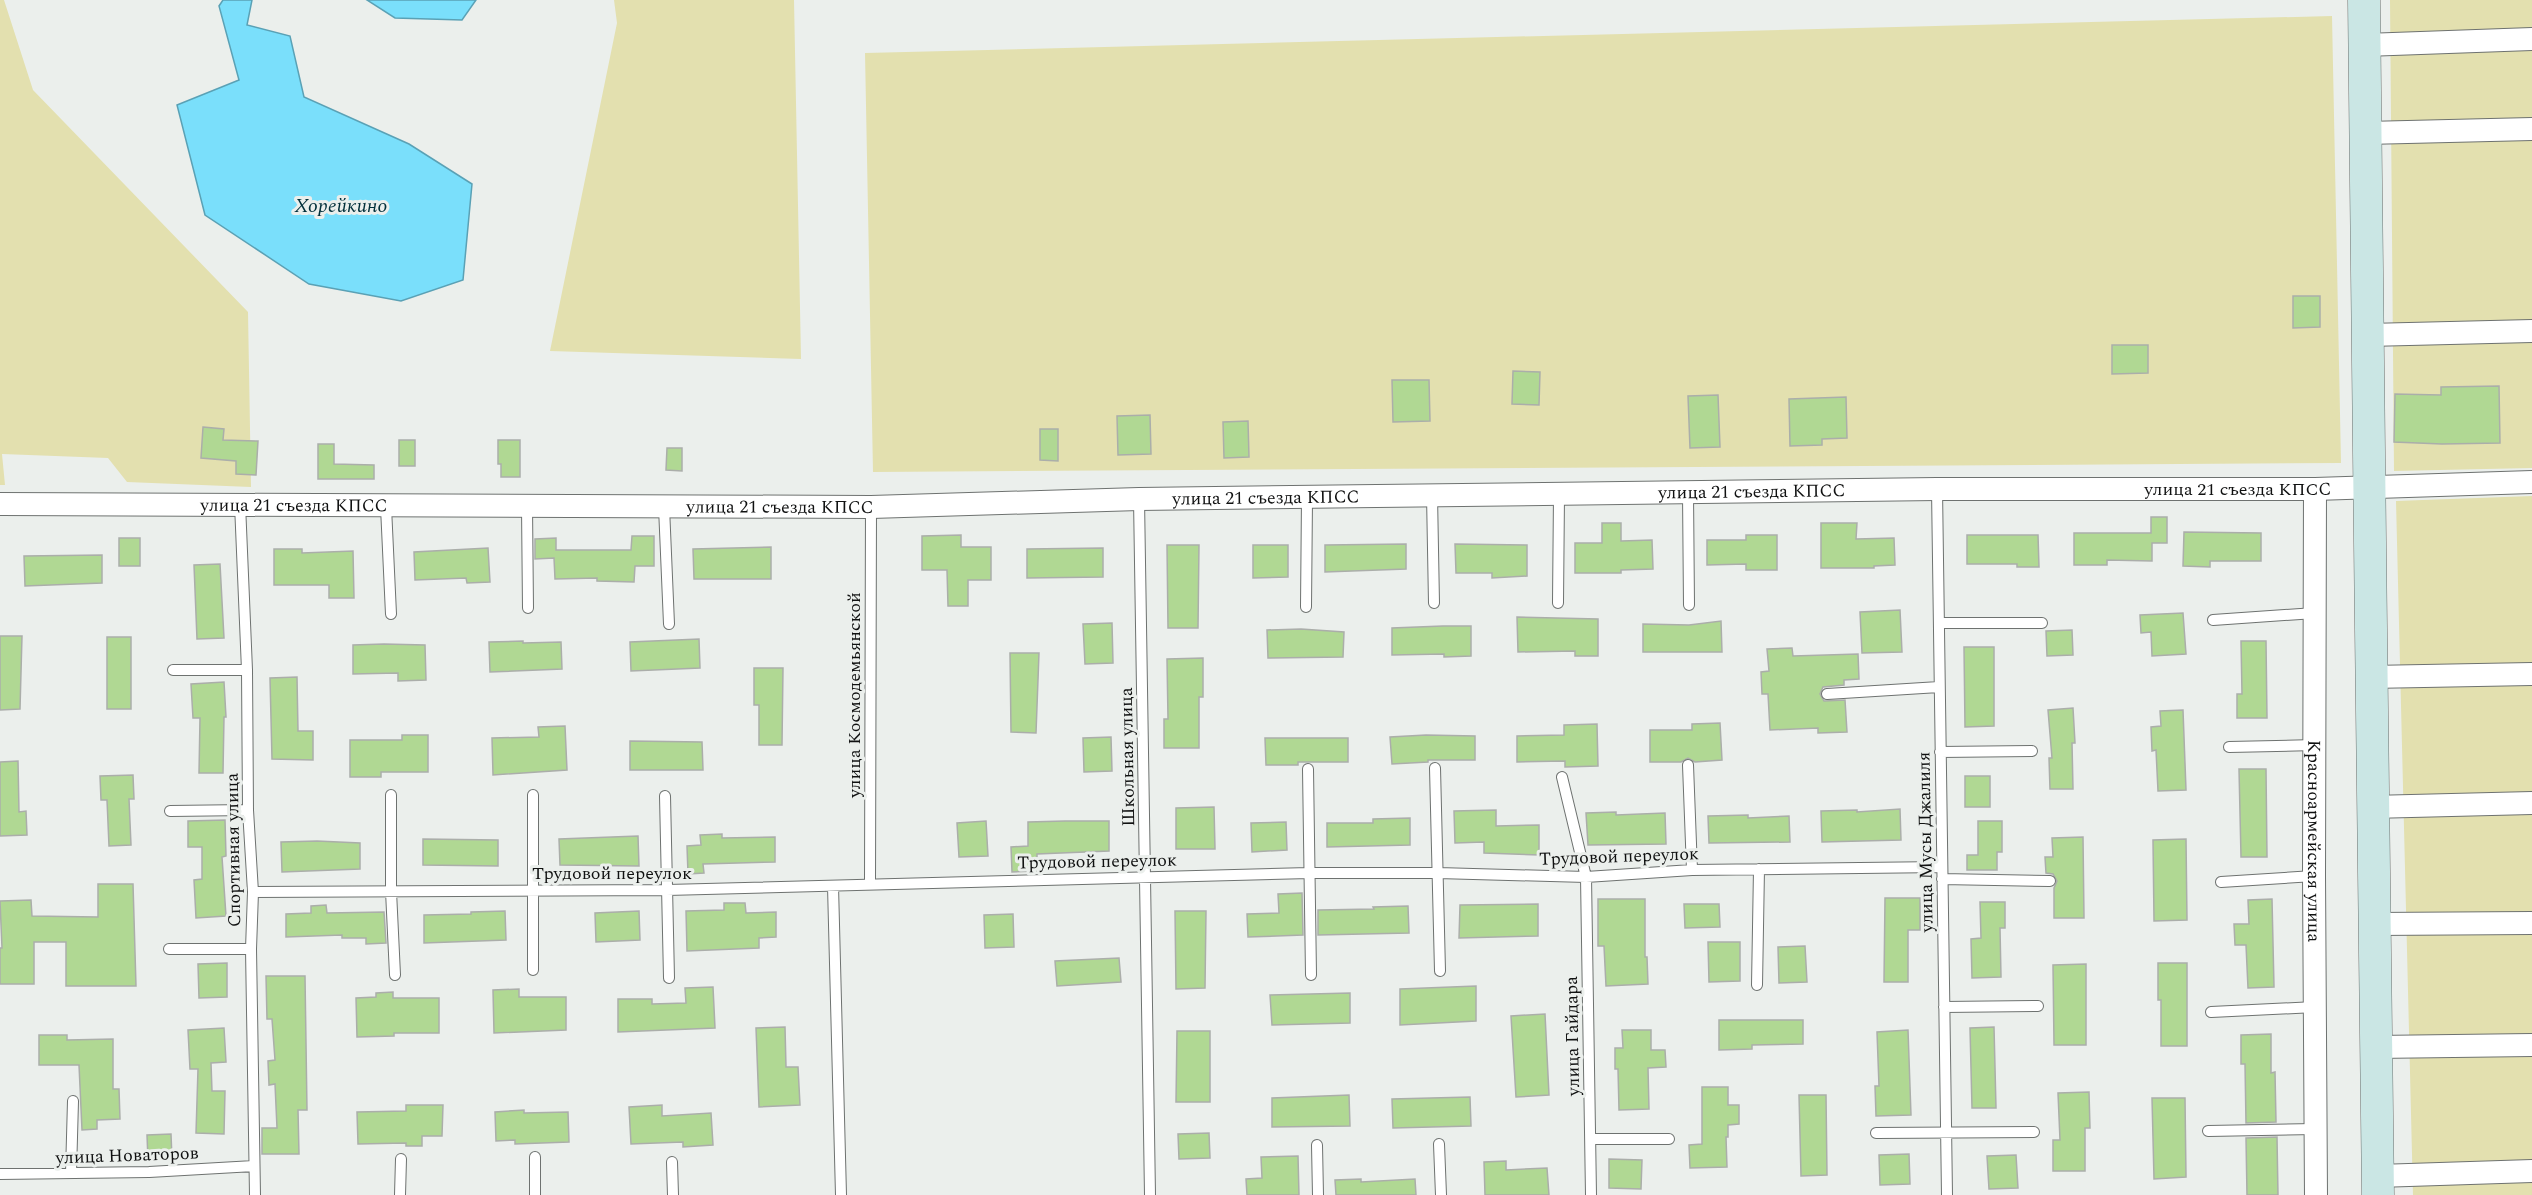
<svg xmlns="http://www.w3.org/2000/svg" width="2532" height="1195" font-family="Spectral,serif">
  <rect width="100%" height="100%" fill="#ebefec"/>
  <path fill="#e3e0af" d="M0,0H4L33,90L248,312L251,487L127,482L108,458L2,454L5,485H0Z
    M614,0H794L801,359L550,351L617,23Z
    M2390,0H2532V468L2394,471Z
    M2332,16L2341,463L873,472L865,53Z
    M2532,496V1195H2413L2396,501Z"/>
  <path fill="#7adffb" stroke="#5aa1b5" stroke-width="1.5" d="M223,0H252L247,25L290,36L304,97L409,144L472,184L463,280L401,301L309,284L205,215L177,105L239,80L219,6Z
    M367,0H476L462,20L395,18Z"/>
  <path fill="#b0d893" stroke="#abaeaa" stroke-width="1.5" d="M2293,296H2320V327L2293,328Z
    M2112,345H2148V373L2112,374Z
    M1513,371L1540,372L1539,405L1512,404Z
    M1392,380H1429L1430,421L1393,422Z
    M2499,386L2500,443L2442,444L2394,442L2395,394L2441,395V387Z
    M1718,395L1720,447L1690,448L1688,396Z
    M1846,397L1847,438L1822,439V445L1790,446L1789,399Z
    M1150,415L1151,454L1118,455L1117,416Z
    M1248,421L1249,457L1224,458L1223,422Z
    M203,427L224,429L223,440L258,441L256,475L236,474V461L201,458Z
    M1040,429H1058V461L1040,460Z
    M399,440H415V466H399Z
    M498,440H520V477H501V464H498Z
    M318,444H334V464L374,465V479H318Z
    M667,448H682V471L666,470Z
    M2151,517H2167V543H2152V561L2107,560V565H2074V533H2151Z
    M1602,523H1621V541L1652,540L1653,569L1621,570V573H1575V543H1602Z
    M1821,523H1857L1856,539L1894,538L1895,565L1874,566V568H1821Z
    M2184,532L2261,533V561H2210V567L2183,566Z
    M961,535V547H991V580H968V606H948L947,570H922V536Z
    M1746,535H1777V570H1746V564L1707,565V540H1746Z
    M1967,535H2038L2039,567H2017V564H1967Z
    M632,536H654V566H635L634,582L597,581V578L555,579L554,558L535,559V539L556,538V550H631Z
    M119,538H140V566H119Z
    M1406,544V569L1325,572V545Z
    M1455,544L1527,545V576L1492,578V573H1456Z
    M1167,545H1199L1198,628H1168Z
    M1253,545H1288V577L1253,578Z
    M771,547V579H694L693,549Z
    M488,548L490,582L467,583L466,578L415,580L414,552Z
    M1103,548V577L1027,578V549Z
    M274,549H302V553L353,551L354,598H329V585H274Z
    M102,555V583L25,586L24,556Z
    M220,564L224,638L197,639L194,565Z
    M1900,610L1902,652L1862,653L1860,612Z
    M2183,613L2186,654L2152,656L2151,632L2141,633L2140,615Z
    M1517,617L1598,619V656H1575V651L1518,652Z
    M1721,621L1722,652H1643V624L1689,625Z
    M1112,623L1113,663L1085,664L1083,624Z
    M1443,626H1471V656L1444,657V654L1392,655V628Z
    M1301,629L1344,632L1343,657L1268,658L1267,630Z
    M2072,630L2073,655L2047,656L2046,631Z
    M0,636H22L20,709L0,710Z
    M107,637H131V709H107Z
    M699,639L700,668L631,671L630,642Z
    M523,641V643L561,642L562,669L490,672L489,642Z
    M2241,641H2266L2267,718H2237V694H2242Z
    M384,644L425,645L426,680L398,681V673L353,674V645Z
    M1964,647H1994V726L1965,727Z
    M1792,648L1793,656L1858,654L1859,679L1844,680V685L1823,687L1820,694L1824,701L1845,700L1847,732L1818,733V728L1770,730L1768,694H1762L1761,672L1769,671L1767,649Z
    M1010,653H1039L1036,733L1011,732Z
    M1203,658V697H1199V748H1164V719H1168L1167,659Z
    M754,668H783L782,745H759V705H754Z
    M297,677L298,731H313V760L272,759L270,678Z
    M224,682L226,717H224L223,773H199L200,718H193L191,684Z
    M2073,708L2075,743H2072L2073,789H2050L2049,758H2052L2048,710Z
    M2183,710L2186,790L2158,791L2156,750L2152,751L2151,727L2161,726L2160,711Z
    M1720,723L1722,760L1695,762L1688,758L1681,762H1650V730H1692V724Z
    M1597,724L1598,766L1565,767V761L1517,762V736L1564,735V725Z
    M565,726L567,770L493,775L492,738L539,737L538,727Z
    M402,735H428V772H381V777H350V740H402Z
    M1426,735L1475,736V760H1428V762L1392,764L1390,737Z
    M1111,737L1112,771L1084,772L1083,738Z
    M1265,738H1348V762H1298V765H1266Z
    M630,741L702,742L703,770H630Z
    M18,761L19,812L26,811L27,835L0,836V762Z
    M2239,769H2266L2267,857H2241Z
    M133,775L134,799H129L131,845L109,846L107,800H101L100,776Z
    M1965,776H1990V807H1965Z
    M1214,807L1215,849H1176V808Z
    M1900,809L1901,840L1822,842L1821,811L1857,810V812Z
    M1496,810V826L1539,825V855L1484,853V842L1455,843L1454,811Z
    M1616,812V815L1665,813L1666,844L1588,845L1586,813Z
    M1748,815V818L1789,816L1790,842L1709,843L1708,816Z
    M1410,818V845L1327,847V823H1373V819Z
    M225,820L226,856L222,857L226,916L196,918L194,880L202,879V847H188V821Z
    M986,821L988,856L959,857L957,823Z
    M1065,821H1109V851L1037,854V871L1012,872L1011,847L1028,846V822Z
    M1978,821H2002V852H1997V870H1967V855H1978Z
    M1286,822L1287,850L1252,852L1251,823Z
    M722,834V838L775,837V862L703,864L704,873L688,874L687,846L701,845L700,835Z
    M638,836L639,866L560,865L559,839Z
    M2083,837L2084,918H2054V888L2057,881L2053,874L2046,873L2045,857H2053L2052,838Z
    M423,839L498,840V866L423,865Z
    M2186,839L2187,920L2154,921L2153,840Z
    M317,841L360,843V869L282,872L281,842Z
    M98,884H133L136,986H66V942H34V984H0V948H2L0,901L31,900L32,916L98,917Z
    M1302,893L1303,935L1248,937L1247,914L1279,913L1278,894Z
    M1885,898H1920V930H1908V982H1884Z
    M1598,899H1645V957H1647L1648,984L1606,986L1604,946H1598Z
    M2272,899L2274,987L2248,988L2246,945H2235L2234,924H2249L2248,900Z
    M1980,902H2005V928H2000L2001,977L1972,978L1971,939L1981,938Z
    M724,903H745L746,913L776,912V937L759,938V948L687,951L686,911L724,910Z
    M1538,904V936L1459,938L1460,905Z
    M1684,904H1719L1720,927L1685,928Z
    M326,905L327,913L384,912L386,943L366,944V938H342V935L286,937V914L311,913V906Z
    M1408,906L1409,933L1318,935V910L1374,909L1373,907Z
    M505,911L506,940L424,943V915L471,914V912Z
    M639,911L640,940L596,942L595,913Z
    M1175,911H1206L1205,988L1176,989Z
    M1013,914L1014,947L985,948L984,915Z
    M1708,942H1740V981L1709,982Z
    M1805,946L1807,982L1779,983L1778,947Z
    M1119,958L1121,982L1057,986L1055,961Z
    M227,963V997L199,998L198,964Z
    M2158,963H2187V1046H2161V1000H2158Z
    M2086,964V1045H2054L2053,965Z
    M266,976H305L307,1110H298L299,1154H262V1128H277L275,1084L269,1085L268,1061L275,1060L272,1019H267Z
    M1476,986V1021L1400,1025V989Z
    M713,987L715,1028L618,1032V999H652V1004L686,1003L685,988Z
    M519,989V997H566V1030L494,1033L493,990Z
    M393,992V998H439V1033H394V1036L357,1037L356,998L376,997V993Z
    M1350,993V1023L1272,1025L1270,995Z
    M1545,1014L1549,1095L1516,1097L1511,1016Z
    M1719,1020H1803V1044L1752,1045V1049L1719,1050Z
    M785,1027L786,1067H798L800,1105L759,1107L756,1028Z
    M1994,1027L1996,1108H1972L1970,1028Z
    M224,1028L226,1062L211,1063L212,1091H225L224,1134L196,1133L198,1069H190L188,1030Z
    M1622,1030H1651V1050H1665L1666,1067L1648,1068L1649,1109L1619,1110L1618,1069H1615V1048H1623Z
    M1908,1030L1911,1115L1876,1116L1875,1086H1879L1877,1032Z
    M1177,1031H1210V1102H1176Z
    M2271,1034V1073L2275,1072L2276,1122L2246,1123L2245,1064H2241V1035Z
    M39,1035H67V1040L113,1039V1089H119L120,1119L97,1120V1129L82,1130L79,1065H39Z
    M1702,1087H1728V1105H1739V1124L1728,1125V1137H1726L1727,1167L1690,1168L1689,1145L1702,1144Z
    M2089,1092L2090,1128H2085V1171H2053V1140H2060L2058,1093Z
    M1349,1095L1350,1126L1272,1127V1098Z
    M1799,1095H1826L1827,1175L1801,1176Z
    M1470,1097L1471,1126L1393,1128L1392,1099Z
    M2152,1098H2185L2186,1177L2154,1179Z
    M406,1105H443L442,1136H422V1146H406V1143L358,1144L357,1112L406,1111Z
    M662,1105V1116L711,1113L713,1145L683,1147V1142L631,1144L629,1107Z
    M524,1110V1113L568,1112L569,1142L515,1144V1140L496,1141L495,1112Z
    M1209,1133L1210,1158L1179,1159L1178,1134Z
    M171,1134L172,1159L148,1160L147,1135Z
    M2277,1137L2278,1195H2247L2246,1138Z
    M1909,1154L1910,1184L1880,1185L1879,1155Z
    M2016,1155L2018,1188L1989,1189L1987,1156Z
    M1298,1156L1299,1195H1247L1246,1179L1262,1178L1261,1157Z
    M1609,1159L1642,1160L1641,1189L1609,1188Z
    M1506,1161V1170L1547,1168L1549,1195H1485L1484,1162Z
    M1361,1179V1182L1415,1179L1416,1195H1336L1335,1180Z"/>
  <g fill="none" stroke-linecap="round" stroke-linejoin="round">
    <defs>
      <path id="service" d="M1937,489L1947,1195
        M1688,493L1689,605
        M1432,495L1434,603
        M1139,499L1150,1195
        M240,504L247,670L248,810L253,892L251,949L255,1195
        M386,507L391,614
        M527,507L528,608
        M664,507L669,624
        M1558,603L1559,495
        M1306,607L1307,499
        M2213,620L2315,613
        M1939,623H2042
        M173,670H247
        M1827,694L1939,687
        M2229,747L2315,745
        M1940,752L2032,751
        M1688,765L1692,870
        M1435,768L1440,971
        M1308,769L1311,975
        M1562,777L1586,877L1591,1195
        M391,795V891L395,975
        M533,795V970
        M665,796L669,978
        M170,811L248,810
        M1942,879L2050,881
        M2221,882L2314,876
        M870,883L871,507
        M833,886L841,1195
        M253,892L667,890L1309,873H1438L1586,877L1692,870L1942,867
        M169,949H251
        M1757,985L1759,869
        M1944,1007L2038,1006
        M2211,1012L2315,1007
        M2208,1131L2315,1129
        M1876,1133L2034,1132
        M1591,1139H1669
        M1439,1144L1441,1195
        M1317,1145L1318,1195
        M535,1157V1195
        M672,1162L673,1195
        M71,1173L73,1101
        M0,1174L149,1172L254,1166
        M400,1195L401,1159"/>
      <g id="minor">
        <path d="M2365,45L2532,39"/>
        <path d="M2366,133L2532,129"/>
        <path d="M2368,335L2532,331"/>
        <path id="s1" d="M2315,489L2314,876L2316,1195"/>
        <path id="s2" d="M0,504L871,507L1139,499L1937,489H2315L2532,482"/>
        <path d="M2370,677L2532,674"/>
        <path d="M2371,807L2532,803"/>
        <path d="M2373,924L2532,923"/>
        <path d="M2375,1047L2532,1045"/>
        <path d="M2378,1176L2532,1171"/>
      </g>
      <path id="secondary" d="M2364,0C2371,398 2370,797 2378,1195"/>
    </defs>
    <use href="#service" stroke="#6e7270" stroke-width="12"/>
    <use href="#minor" stroke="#6e7270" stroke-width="24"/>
    <use href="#secondary" stroke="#6e7270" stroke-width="33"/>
    <use href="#service" stroke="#fff" stroke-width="10"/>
    <use href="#minor" stroke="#fff" stroke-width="22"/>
    <use href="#secondary" stroke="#cae6e4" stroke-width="32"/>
  </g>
  <g text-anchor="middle" stroke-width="6" stroke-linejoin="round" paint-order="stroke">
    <g font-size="18" fill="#101111" stroke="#ebefec">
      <text dy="6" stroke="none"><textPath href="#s2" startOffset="2238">улица 21 съезда КПСС</textPath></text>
      <text dy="6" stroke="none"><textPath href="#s2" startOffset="1752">улица 21 съезда КПСС</textPath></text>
      <text dy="6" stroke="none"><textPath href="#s2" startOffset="1266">улица 21 съезда КПСС</textPath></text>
      <text dy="6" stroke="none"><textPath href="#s2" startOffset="294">улица 21 съезда КПСС</textPath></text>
      <text dy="6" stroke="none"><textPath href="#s2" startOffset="780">улица 21 съезда КПСС</textPath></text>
      <text transform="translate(854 695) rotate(-90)" y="6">улица Космодемьянской</text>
      <text transform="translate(1127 757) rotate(-91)" y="6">Школьная улица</text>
      <text transform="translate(1925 842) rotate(-91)" y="6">улица Мусы Джалиля</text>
      <text dy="6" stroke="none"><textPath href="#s1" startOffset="352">Красноармейская улица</textPath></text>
      <text transform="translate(233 850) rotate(-91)" y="6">Спортивная улица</text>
      <text transform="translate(1619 856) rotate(-2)" y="6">Трудовой переулок</text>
      <text transform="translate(1097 861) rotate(-1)" y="6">Трудовой переулок</text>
      <text x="612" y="879">Трудовой переулок</text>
      <text transform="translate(1572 1036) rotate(-91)" y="6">улица Гайдара</text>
      <text transform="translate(127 1155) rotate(-2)" y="6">улица Новаторов</text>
    </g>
    <g font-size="20" font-style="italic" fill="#002f3a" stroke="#ebefec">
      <text x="341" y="212">Хорейкино</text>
    </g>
  </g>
</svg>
